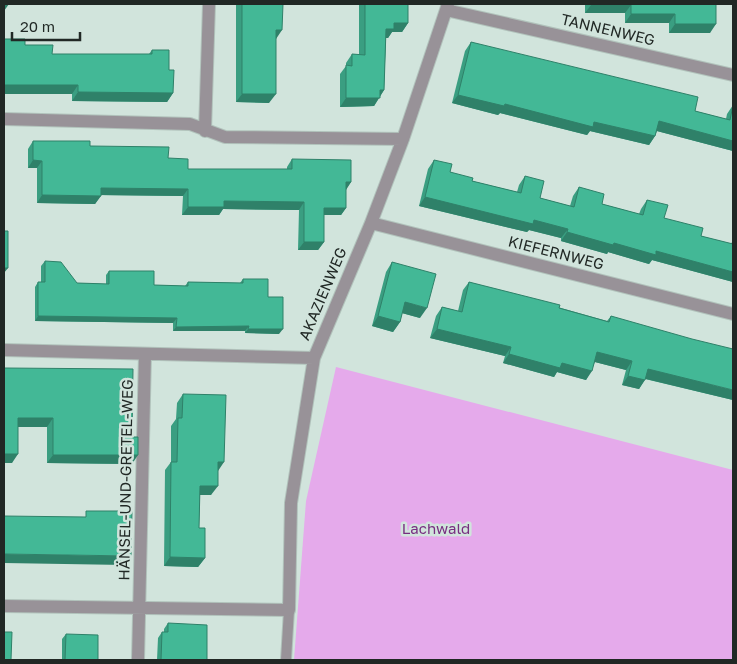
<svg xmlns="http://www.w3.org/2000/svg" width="737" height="664" font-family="'Golos Text',sans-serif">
  <rect width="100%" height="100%" fill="#d1e4dc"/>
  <path fill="#e5aaeb" d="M336,367L733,470V660H294L306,501Z"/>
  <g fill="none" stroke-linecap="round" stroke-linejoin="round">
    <defs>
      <path id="lane" d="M286,660L289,610"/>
      <path id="street" d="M446,10L733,75
        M4,119L190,124L225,137L403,139
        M205,131L209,4
        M371,223L733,314
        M4,350L314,358
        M4,606L289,610L291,503L314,358L371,223L403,139L448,4
        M138,660L145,354"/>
    </defs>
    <use href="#lane" stroke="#b1c2bb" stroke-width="12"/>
    <use href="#street" stroke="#b1c2bb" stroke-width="14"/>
    <use href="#lane" stroke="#989298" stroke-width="10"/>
    <use href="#street" stroke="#989298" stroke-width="12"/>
  </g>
  <path fill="#3a9e81" d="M236,4H283L276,39L269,103L236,102Z
    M359,4H408V23L402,32H392L388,38H386L384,90L374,106L340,107V74L346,66V63L352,54L359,55Z
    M585,4H716L710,33H669V23H625V13H585Z
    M471,42L695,111L726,119L727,114L733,105V151L657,131L655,136L649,145L590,131L587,135L500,113L498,115L452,103L465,51Z
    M25,45L52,54H149L152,50L169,70L173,93L167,102L72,101V94Z
    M33,141L90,146L168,158L188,169H287V167L292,159L351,182L346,189V208L341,215H324V242L318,250H298L299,210L223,209L219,215H182L183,196L101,195L95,204L37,203V168H28V149Z
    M434,160L450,172L472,181L517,192L519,185L525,176L540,198L570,206L573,196L579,187L602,204L639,214L641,209L647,200L664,218L701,236L731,244L733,240V282L652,260L649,264L608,252L607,254L561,241V238L529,230L527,232L419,206L428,169Z
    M45,261L77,283L106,284V275L109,271L154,285L185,286L188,282L240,283L243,279L268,297L279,334L245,333V331H173V323L35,321V287L38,282H41V266Z
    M392,262L420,318L402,313L400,322L393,332L372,326L386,272Z
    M469,282L607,321L611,316L733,400L645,379L639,389L622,385L626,370L595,362L586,380L557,372L554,377L503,363L505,356L430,338L436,316L442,307L458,311L463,290Z
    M4,368L132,464L47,463V427H18L12,463H4Z
    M183,394L218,471L211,495H200L199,528L205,558L198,567L164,566L165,470L171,462V426L176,419L177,403Z
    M168,623L207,660H157L158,638L162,632H164V629Z
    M66,634L98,660H62V639Z"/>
  <path fill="#2f8169" d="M4,4H9L4,11Z
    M591,5H631L625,13H585Z
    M631,14H675L669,23H625Z
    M394,23H408L402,32H392L388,38H380L386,29Z
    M675,24H716L710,33H669Z
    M276,30H282L276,39Z
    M4,85H78L72,94H4Z
    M380,90H384L374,106L340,107L346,98Z
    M78,92L173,93L167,102L72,101Z
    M242,94H276L269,103L236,102Z
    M458,95L594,122L655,136L649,145L590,131L587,135L500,113L498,115L452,103Z
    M659,121L733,141V151L653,130Z
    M33,160L42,161L37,168H28Z
    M346,182H351L346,190Z
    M101,188L188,189L183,196L95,195Z
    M42,195L101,196L95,204L37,203Z
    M425,197L534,220L568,229L561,238L529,230L527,232L419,206Z
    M224,201L304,202L299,210L223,209L219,215H182L188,207Z
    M324,208H346L341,215H319Z
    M567,232L614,243L656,251L733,272V282L652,260L649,264L608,252L607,254L561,241Z
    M304,242H324L318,250H298Z
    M4,268H8L4,273Z
    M405,302L427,308L420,318L398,312Z
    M38,316L177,318L173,323L35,321Z
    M378,316L400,322L393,332L372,326Z
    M249,326L245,331H173L176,327Z
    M248,329H283L279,334L245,333Z
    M437,329L511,347L505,356L430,338Z
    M597,352L632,361L626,370L591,361Z
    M509,354L562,363L592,371L586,380L557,372L554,377L503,363Z
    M648,369L733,390V400L642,378Z
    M628,376L645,380L639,389L622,385Z
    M18,418H53L47,427H12Z
    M4,454H18L12,463H4Z
    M53,455H138L132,464L47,463Z
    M218,462H224L218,471Z
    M200,486H218L211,495H194Z
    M4,554L131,556L125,565L4,563Z
    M170,557L205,558L198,567L164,566Z"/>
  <path fill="#43b896" stroke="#2f8169" d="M242,4H283L282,30H276V94H242Z
    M365,4H408V23H394V29H386L384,90H380V98H346V65L352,66V54L365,55Z
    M591,4H716V24H675V14H631V5H591Z
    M4,39H25V45H53L52,54H152V50H169V70H174L173,93L78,92V85H4Z
    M471,42L698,97L695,111L730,120L733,105V141L659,121L655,136L594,122L593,127L505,104L504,106L458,95Z
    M33,141H90V146L169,147L168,158L188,159V169H292V159L351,160V182H346V208H324V242H304V202L224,201V207H188V189L101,188V196L42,195V161L33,160Z
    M434,160L452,164L450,172L473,178L472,181L521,193L525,176L544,181L540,198L574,207L579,187L604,194L602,204L643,215L647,200L668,205L664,218L703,228L701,236L733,244V272L656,251V255L614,243L613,245L567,232L568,229L534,220L533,224L425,197Z
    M4,231H8V268H4Z
    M45,261L61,262L77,283L109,284V271H154V285L188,286V282L243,283V279H268V297H283V329H248L249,326L176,327L177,318L38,316V282H45Z
    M392,262L436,274L427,308L405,302L400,322L378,316Z
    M469,282L560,305L559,308L609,322L611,316L692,339L733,349V390L648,369L645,380L628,376L632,361L597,352L592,371L562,363L560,368L509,354L511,347L437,329L442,307L462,312Z
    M4,368L133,369L132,437H138V455H53V418H18V454H4Z
    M183,394L226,395L224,462H218V486H200L199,528H205V558L170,557L171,462H177L178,418H182Z
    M86,511H132L131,556L4,554V516L86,517Z
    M168,623L207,625V660H161L162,632H168Z
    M4,632H12L11,660H4Z
    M66,634L98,635V660H65Z"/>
  <g text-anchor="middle" stroke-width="5" stroke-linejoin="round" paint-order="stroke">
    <g font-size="15" fill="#212825" stroke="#d1e4dc">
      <text transform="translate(608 30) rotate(13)" y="5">TANNENWEG</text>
      <text transform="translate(556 253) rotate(14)" y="5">KIEFERNWEG</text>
      <text transform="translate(323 294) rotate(-67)" y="5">AKAZIENWEG</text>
      <text transform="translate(126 480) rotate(-89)" y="5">HÄNSEL-UND-GRETEL-WEG</text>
    </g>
    <g font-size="15" fill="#772e80" stroke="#d1e4dc">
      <text x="436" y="534">Lachwald</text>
    </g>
  </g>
  <rect width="737" height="664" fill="none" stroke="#212825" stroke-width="10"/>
  <path d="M12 32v8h68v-8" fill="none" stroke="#212825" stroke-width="2.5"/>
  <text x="20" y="32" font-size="15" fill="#212825" stroke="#d1e4dc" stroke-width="4" paint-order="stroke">20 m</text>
</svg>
